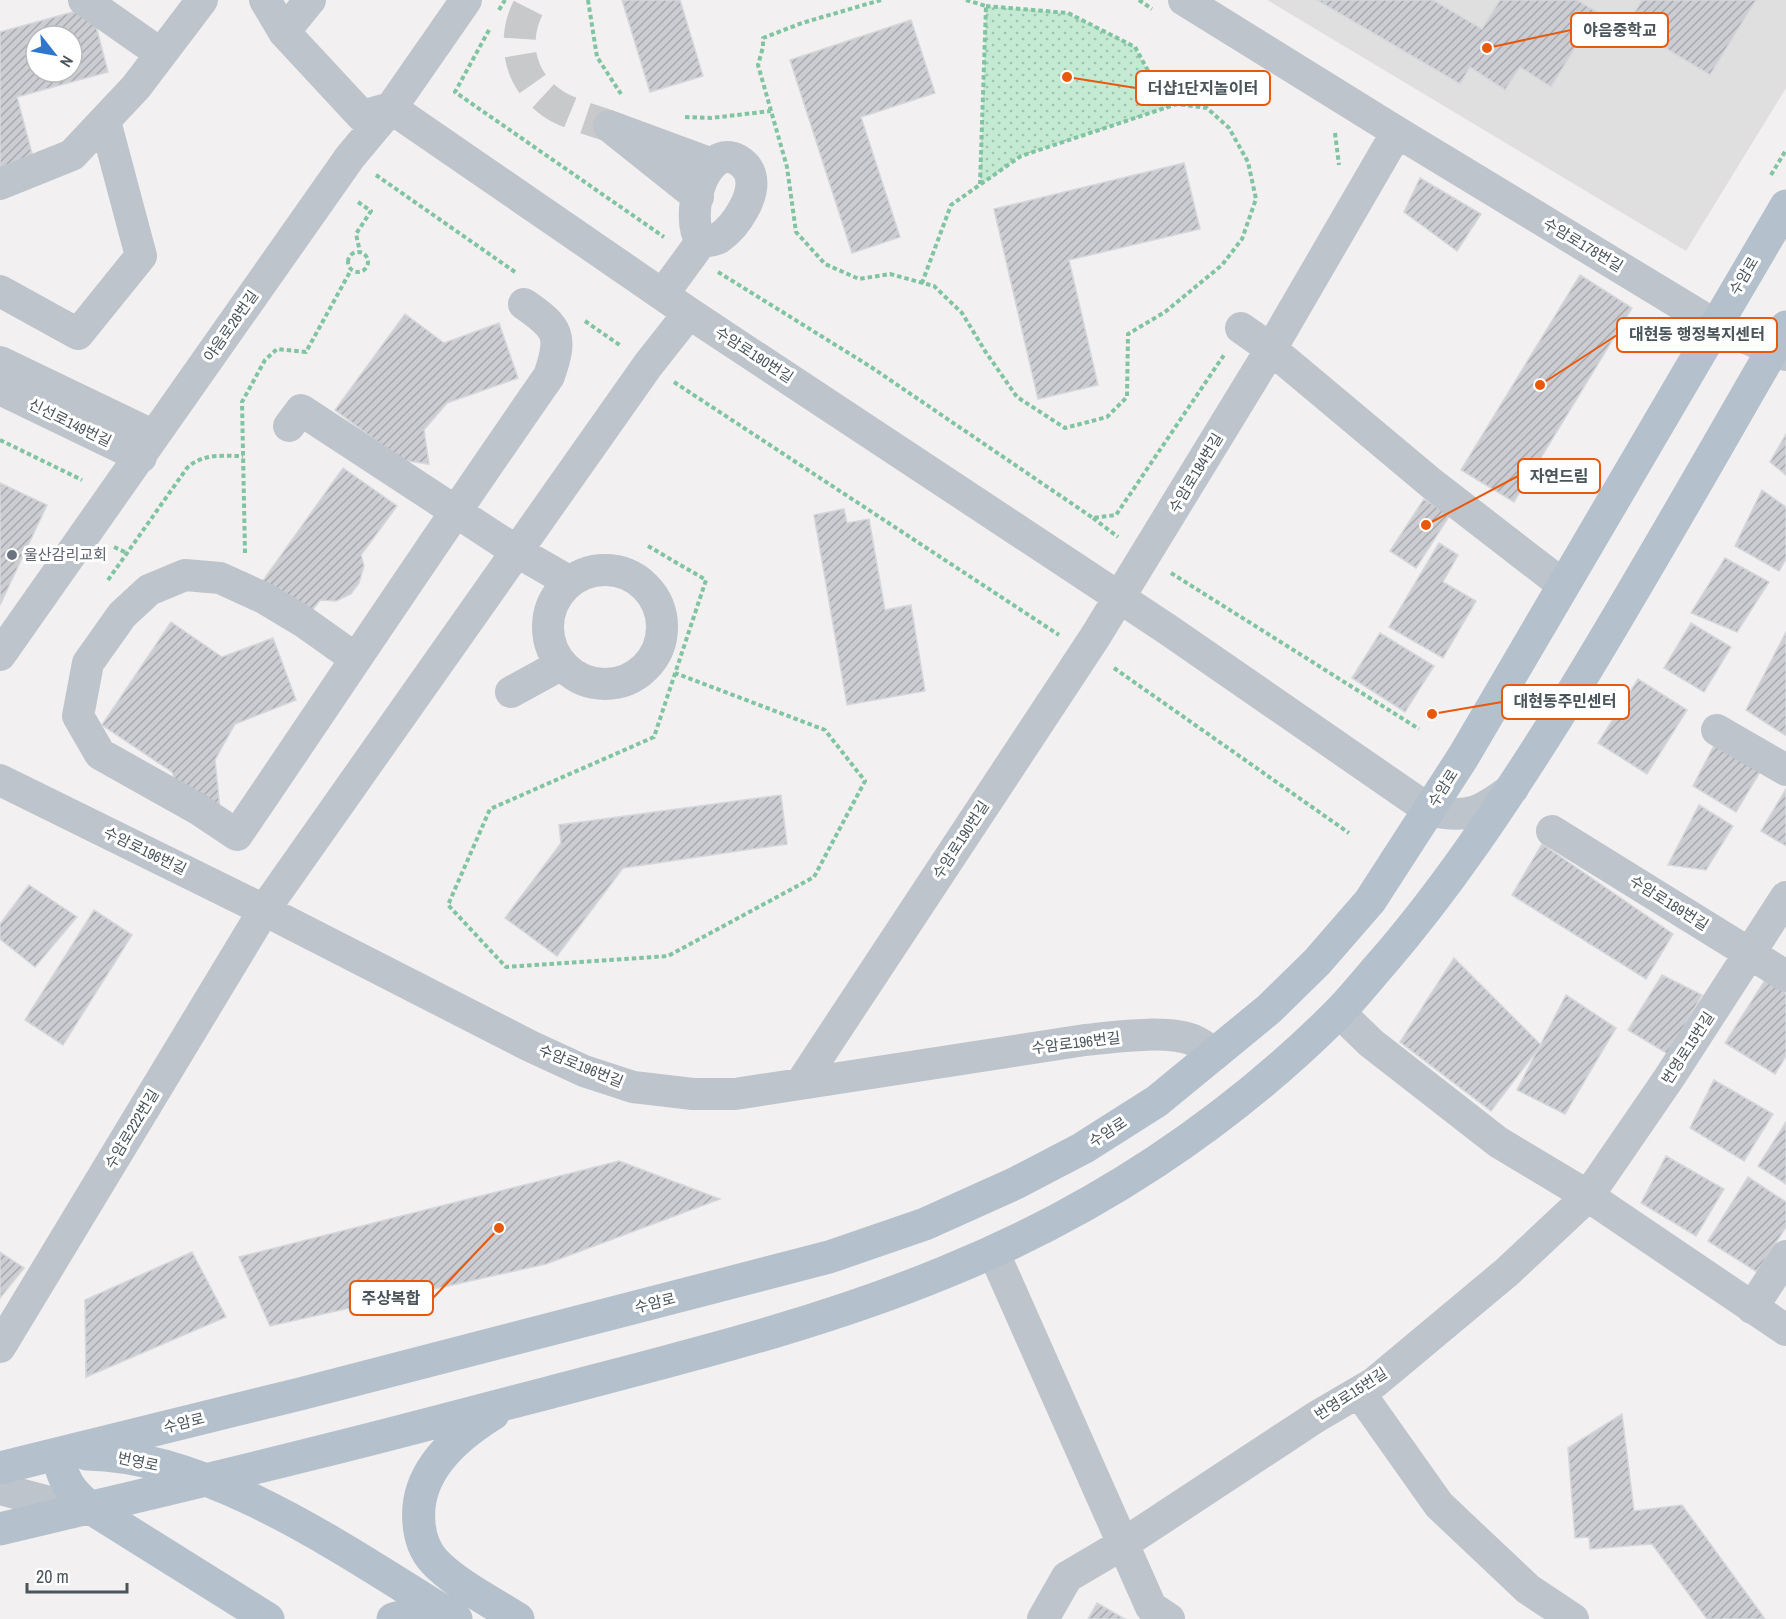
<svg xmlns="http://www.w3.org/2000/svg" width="1786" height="1619" font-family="'Archivo Narrow','Noto Sans KR',sans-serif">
  <defs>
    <pattern id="park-dots" width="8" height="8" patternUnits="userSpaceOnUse" patternTransform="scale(1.5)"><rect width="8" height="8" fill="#c5ead3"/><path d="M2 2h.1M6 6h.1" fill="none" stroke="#a2c0ae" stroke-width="1.8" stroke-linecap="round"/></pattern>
    <pattern id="building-hatch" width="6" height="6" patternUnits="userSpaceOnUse" patternTransform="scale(1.5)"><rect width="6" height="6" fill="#cbcdd2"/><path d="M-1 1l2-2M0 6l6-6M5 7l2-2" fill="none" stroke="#a7a9ad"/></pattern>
  </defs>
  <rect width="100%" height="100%" fill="#f2f0f0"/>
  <path fill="#e0dfdf" d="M1267,0H1786V88L1686,251Z"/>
  <path fill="url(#park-dots)" d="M986,6L1068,13L1135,47L1168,107L1021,156L980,185Z"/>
  <path fill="url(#building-hatch)" stroke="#d5d7db" stroke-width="1.5" fill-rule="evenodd" d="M622,0H680L703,76L650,92Z
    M1317,0H1433L1482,29L1500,0H1577L1597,12L1551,87L1520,67L1505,90L1470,67L1460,84Z
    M1642,0H1756L1710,75L1627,25Z
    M91,7L108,72L17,97L34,161L0,170V32ZM36,36H72V72H36Z
    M911,20L935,93L861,117L900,237L852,253L790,60Z
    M1184,163L1200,229L1069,260L1098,385L1038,399L994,209Z
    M1420,178L1481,214L1457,251L1404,212Z
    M1580,275L1632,308L1514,502L1461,470Z
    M405,314L444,343L499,323L518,378L447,403L424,430L429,464L402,460L335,410Z
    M1786,434V475L1770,462Z
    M343,468L397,506L361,555L364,566L359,583L351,594L336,601L320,600L304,622L257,589Z
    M0,483L47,505L0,605Z
    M1762,490L1786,507V559L1779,571L1735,546Z
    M1424,499L1450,515L1416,568L1390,551Z
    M844,509L847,523L869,519L885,610L911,605L925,691L847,705L814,515Z
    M1439,543L1458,555L1443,582L1476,601L1443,658L1389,627Z
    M1725,558L1769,582L1737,632L1691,613Z
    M171,622L222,657L273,638L296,700L235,724L215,760L220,809L183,800L172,772L102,725Z
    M1691,623L1731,647L1704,692L1664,668Z
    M1786,632V734L1785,735L1746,710Z
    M1380,633L1434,666L1405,712L1352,678Z
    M1638,679L1687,710L1647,774L1598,743Z
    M1718,738L1763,767L1736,812L1693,786Z
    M1786,789V846L1761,831Z
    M781,795L787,844L623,868L557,956L505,918L561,843L559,825Z
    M1699,805L1733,826L1706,870L1668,865Z
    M1542,844L1673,934L1646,979L1512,895Z
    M29,885L77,917L35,967L0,939V924Z
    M94,910L132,935L63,1045L25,1020Z
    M1454,958L1541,1045L1491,1111L1400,1042Z
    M1662,975L1702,995L1668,1054L1628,1030Z
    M1765,980L1786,993V1056L1775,1074L1725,1043Z
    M1566,995L1616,1028L1565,1114L1517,1090Z
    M1714,1080L1773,1114L1744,1161L1690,1128Z
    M1786,1122V1184L1758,1166Z
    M1666,1156L1724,1189L1696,1236L1641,1203Z
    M619,1161L720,1199L546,1264L270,1326L239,1257Z
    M1748,1177L1786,1202V1227L1757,1272L1708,1241Z
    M0,1252L24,1268L0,1298Z
    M192,1252L226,1317L86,1377L85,1300Z
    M1622,1414L1634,1511L1682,1505L1765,1619H1707L1652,1544L1590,1549L1589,1537L1575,1538L1568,1448Z
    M1097,1603L1125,1619H1088Z"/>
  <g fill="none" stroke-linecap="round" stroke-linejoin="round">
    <path stroke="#c8c9cb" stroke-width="32" stroke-dasharray="32 16" stroke-linecap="butt" d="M528,8C511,42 520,81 552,103C566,113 592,120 609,126"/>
    <path stroke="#81c4a2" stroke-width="4" stroke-dasharray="4.5 3" stroke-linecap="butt" d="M588,0L597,57L621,94
      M881,0L802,23L763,38V47L758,65L787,167L796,232L825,264L859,279L890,274L934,286L962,313L985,351L1017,397L1065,428L1107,417L1127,397L1128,334L1165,312L1222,265L1242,239L1256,199L1248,162L1229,128L1207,108L1177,104L1021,156L951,205L922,283
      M966,0L986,6L980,184
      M1139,0L1152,9
      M986,6L1068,13L1135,47L1168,107
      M499,10L505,0
      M489,30L455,92L664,237
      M685,117L711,118L771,111
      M1335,133L1339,165
      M376,175L515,272
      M1771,175L1786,150
      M358,202L371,211L356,234L360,252
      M348 262a10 10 0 1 1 20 0a10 10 0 1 1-20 0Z
      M718,272L871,367L1093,518L1116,515L1224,355
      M585,321L621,346
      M674,382L1059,635
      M0,440L82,480
      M1093,518L1118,537
      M648,546L706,580L654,737L490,809L448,905L506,967L668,956L814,877L865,781L825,730L675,673
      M114,547L127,553
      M245,553L242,402L265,360L277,349L306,352L351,270
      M1171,573L1419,729
      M108,580L187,468C203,453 223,456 243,456
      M1114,668L1349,833"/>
    <path stroke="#bec4cb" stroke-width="32" d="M84,0L161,54
      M265,0L284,32L362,116L391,108
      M1184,0L1397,132L1715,325L1786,355
      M284,32L310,0
      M391,108L689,313L1167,629L1429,810C1469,820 1482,811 1513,788
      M0,184L72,155L136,87L202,0
      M698,197L609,126L712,164
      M0,291L78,334L141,256L105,121
      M663,294L701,242C707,241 714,241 719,238C736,226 757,195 750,174C748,168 743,163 738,160C718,149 704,171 699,188C694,205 692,227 701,242
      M1241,328L1271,349L1431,483L1563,585
      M0,362L154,436
      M0,389L141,457
      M289,426L301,410L516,551L570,582
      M548 627a57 57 0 1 1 114 0a57 57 0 1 1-114 0Z
      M0,655L350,157L391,108L466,0
      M356,659L304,622L264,598L220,578L185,575L149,590L122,615L88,663L78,716L100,754L198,809L237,835C341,682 443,528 549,376C563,336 559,328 524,304
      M511,692L562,664
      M1717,730L1786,770
      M0,780L264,910L530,1046L584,1071L633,1087L693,1094H735L1085,1040C1114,1037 1169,1029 1195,1041C1202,1044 1208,1050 1215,1054
      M1552,831L1786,976
      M1339,1012L1371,1043L1498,1142L1588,1196L1786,1330
      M801,1083L1095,637L1271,349L1397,132
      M993,1251L1151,1607L1169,1619
      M1752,1308L1786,1256
      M0,1347L264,910L648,365L689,313
      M1359,1392L1439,1505L1528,1589L1573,1619
      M0,1489L49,1502L87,1507
      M1043,1619L1067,1577L1123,1544L1316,1417L1374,1383L1507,1272L1588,1196L1669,1078L1786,897"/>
    <path stroke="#b4c0cb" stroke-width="33" d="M493,1414C454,1438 414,1473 419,1523C420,1537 425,1551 434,1561C454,1583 493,1603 518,1619
      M57,1454C64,1481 68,1489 89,1507L268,1619
      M87,1454C213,1456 351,1555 456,1619
      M0,1468L300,1394L829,1257L925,1224L1016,1183L1083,1148L1157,1101L1269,1009L1317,962L1370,901L1463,757L1786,206
      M0,1529C104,1504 208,1480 311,1454C389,1435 466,1414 544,1394C680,1358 818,1325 948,1271C1093,1212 1226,1125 1337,1014C1353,998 1367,980 1382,963C1447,888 1502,805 1555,721C1635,592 1710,458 1786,327
      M393,1619L410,1614L451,1618"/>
  </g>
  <circle fill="#6b7280" stroke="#fff" stroke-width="2" cx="12" cy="555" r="6"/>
  <g text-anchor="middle" stroke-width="6" stroke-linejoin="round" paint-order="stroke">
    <g font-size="15" fill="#4a545b" stroke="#fff">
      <text transform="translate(1583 245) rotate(31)" y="5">수암로178번길</text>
      <text transform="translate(1744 276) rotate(-59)" y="5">수암로</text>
      <text transform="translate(231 326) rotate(-55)" y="5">야음로26번길</text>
      <text transform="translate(754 355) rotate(33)" y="5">수암로190번길</text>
      <text transform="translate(70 423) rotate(26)" y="5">신선로149번길</text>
      <text transform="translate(1196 473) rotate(-59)" y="5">수암로184번길</text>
      <text transform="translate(1443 788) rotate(-57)" y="5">수암로</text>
      <text transform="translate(961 840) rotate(-57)" y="5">수암로190번길</text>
      <text transform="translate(145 851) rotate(26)" y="5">수암로196번길</text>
      <text transform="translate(1669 903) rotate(32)" y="5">수암로189번길</text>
      <text transform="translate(1076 1043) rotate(-7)" y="5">수암로196번길</text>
      <text transform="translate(1688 1048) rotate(-57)" y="5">번영로15번길</text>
      <text transform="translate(581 1066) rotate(22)" y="5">수암로196번길</text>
      <text transform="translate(132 1129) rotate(-59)" y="5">수암로222번길</text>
      <text transform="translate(1108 1132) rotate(-33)" y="5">수암로</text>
      <text transform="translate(655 1303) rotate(-14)" y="5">수암로</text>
      <text transform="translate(1351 1394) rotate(-33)" y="5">번영로15번길</text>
      <text transform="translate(184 1423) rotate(-14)" y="5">수암로</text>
      <text transform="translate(138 1462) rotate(12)" y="5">번영로</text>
    </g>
    <g font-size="15" fill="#5b616d" stroke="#fff" text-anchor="start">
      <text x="24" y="560">울산감리교회</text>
    </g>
  </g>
  <path fill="none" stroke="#e8590c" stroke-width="2" d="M1487 48L1571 30M1067 77L1136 88M1540 385L1617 335M1426 525L1518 476M1432 714L1502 702M499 1228L433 1298"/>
  <g fill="#e8590c" stroke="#fff" stroke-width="2">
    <circle cx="1487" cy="48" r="6"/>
    <circle cx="1067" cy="77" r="6"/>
    <circle cx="1540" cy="385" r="6"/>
    <circle cx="1426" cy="525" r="6"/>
    <circle cx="1432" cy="714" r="6"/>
    <circle cx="499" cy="1228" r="6"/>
  </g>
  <g fill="#fff" stroke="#e8590c" stroke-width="2">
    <rect x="1571" y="13" width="97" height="34" rx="6"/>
    <rect x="1136" y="71" width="134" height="34" rx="6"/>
    <rect x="1617" y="318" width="160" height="34" rx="6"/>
    <rect x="1518" y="459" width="82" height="34" rx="6"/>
    <rect x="1502" y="685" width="127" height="34" rx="6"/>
    <rect x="350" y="1281" width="83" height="34" rx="6"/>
  </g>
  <g font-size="16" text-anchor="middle" font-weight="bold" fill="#4a545b">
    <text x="1620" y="36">야음중학교</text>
    <text x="1203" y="94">더샵1단지놀이터</text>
    <text x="1697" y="340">대현동 행정복지센터</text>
    <text x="1559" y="482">자연드림</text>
    <text x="1565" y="707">대현동주민센터</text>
    <text x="391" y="1304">주상복합</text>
  </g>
  <g transform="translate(54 54) rotate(121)"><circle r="28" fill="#ffffff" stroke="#b7bbbd" stroke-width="1.5"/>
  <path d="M0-4.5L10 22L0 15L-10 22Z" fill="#3076cd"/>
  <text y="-9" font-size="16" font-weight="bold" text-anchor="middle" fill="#4a545b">N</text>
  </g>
  <path d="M27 1583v9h100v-9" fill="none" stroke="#4a545b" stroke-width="3"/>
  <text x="36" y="1583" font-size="18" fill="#4a545b" stroke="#ffffff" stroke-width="4.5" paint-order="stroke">20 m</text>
</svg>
